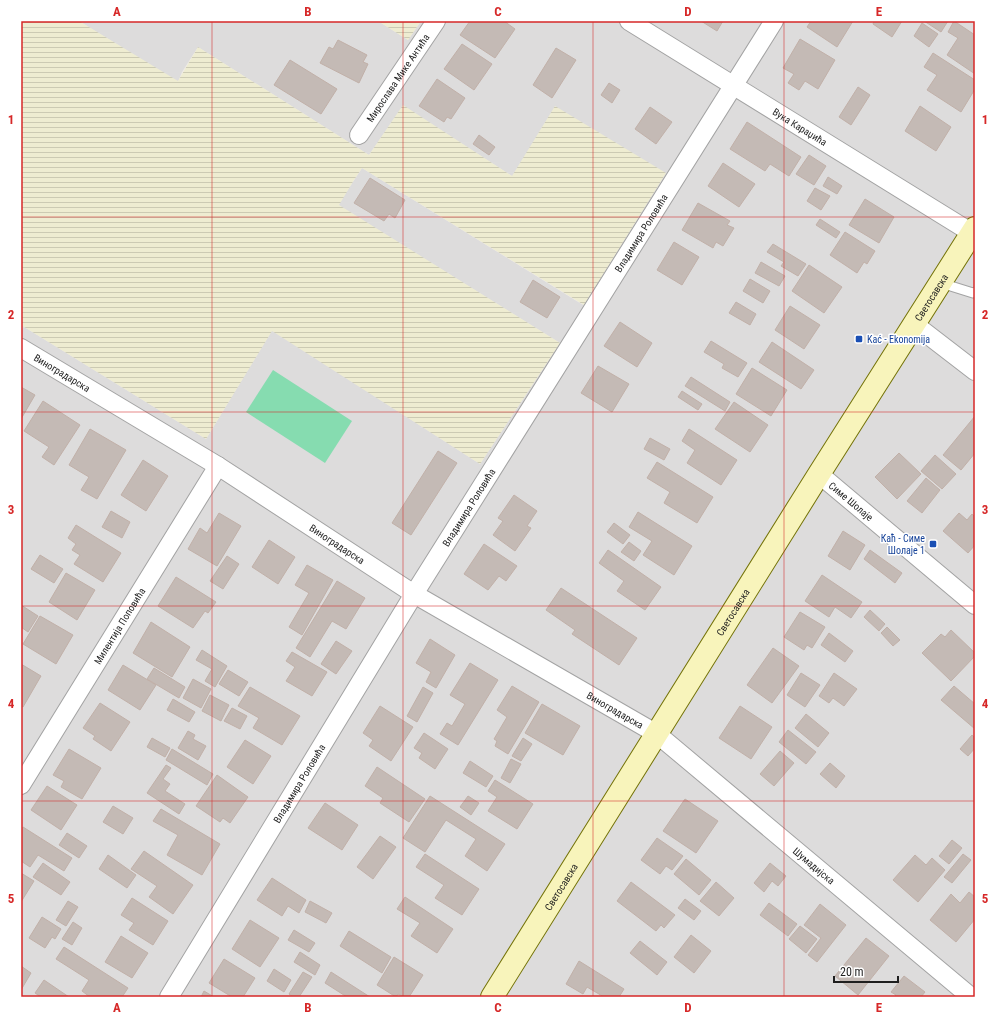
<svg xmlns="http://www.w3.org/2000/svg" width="996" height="1018" font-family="'Roboto Condensed',sans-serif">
  <defs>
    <pattern id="farmland-rules" width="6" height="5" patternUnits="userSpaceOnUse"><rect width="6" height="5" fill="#eeecd1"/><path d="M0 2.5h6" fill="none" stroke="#cccab3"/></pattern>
  </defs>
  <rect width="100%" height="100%" fill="#efebe5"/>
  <path fill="#dddcdc" d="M79,21H378L408,40L421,21H975V997H21V325L206,439L272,330L480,464L560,343L338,205L362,168L583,305L512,176L403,106L369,155L198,47L182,72L178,82Z"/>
  <path fill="url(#farmland-rules)" d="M21,21H79L178,81L198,47L369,155L403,105L512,176L555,106L666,173L584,305L362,168L354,180L339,205L560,343L480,464L272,331L206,439L21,325Z
    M378,21H421L408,40Z"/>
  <path fill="#86dcb0" d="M273,370L352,421L325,463L246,412Z"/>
  <path fill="#c4bab5" stroke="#c1b0a8" d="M470,21H504L515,29L495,58L460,35Z
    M701,21H723L717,31Z
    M811,21H853L837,47L807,27Z
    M874,21H902L892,37L873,24Z
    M924,21H948L941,32Z
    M954,21L975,35V74L947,55L958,38L948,32Z
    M922,23L938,34L929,47L914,36Z
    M800,39L835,60L818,89L805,81L799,90L788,83L794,74L783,68Z
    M338,40L367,55L363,62L368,64L359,83L320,63L329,47L333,49Z
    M462,44L492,64L474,90L444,69Z
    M556,48L576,60L552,98L533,85Z
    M933,53L975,80V89L961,112L927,90L937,75L924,67Z
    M290,60L337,89L321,114L274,85Z
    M437,79L465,98L451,119L447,117L444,122L419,106Z
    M609,83L620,90L612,103L601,95Z
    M858,87L870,95L851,125L839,117Z
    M920,106L951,127L936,151L905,131Z
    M650,107L672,122L656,144L635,129Z
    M747,122L801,157L789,176L770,164L765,171L730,149Z
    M479,135L495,147L489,155L473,144Z
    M809,155L826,166L814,185L796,174Z
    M723,163L755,184L739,207L708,186Z
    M828,177L842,186L837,194L823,186Z
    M370,178L405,200L395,218L389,214L384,221L354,203Z
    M815,188L830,196L821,210L807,201Z
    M865,199L894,217L879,243L849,225Z
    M698,203L730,221L727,225L734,228L723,246L716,242L713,248L682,230Z
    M820,219L840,232L836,238L816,225Z
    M845,232L875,251L867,264L864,262L857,273L830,255Z
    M674,242L699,257L682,285L657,270Z
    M773,244L806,264L798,276L781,266L784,262L767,252Z
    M761,262L785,276L779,286L755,273Z
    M809,265L842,287L824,313L792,291Z
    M750,279L770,291L763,303L743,291Z
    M533,280L560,297L547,318L520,302Z
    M736,302L756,314L750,325L729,313Z
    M790,306L820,325L804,349L775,330Z
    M620,322L652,343L637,367L604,346Z
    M711,341L747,363L738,377L722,368L724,364L704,352Z
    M772,342L814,370L801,389L759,362Z
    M598,366L629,384L612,412L581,393Z
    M752,368L787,390L771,416L736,394Z
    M691,377L730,402L725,411L685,386Z
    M21,387L35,395L21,419Z
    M682,391L702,404L698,410L678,397Z
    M43,401L80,425L54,465L42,457L49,447L24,431Z
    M734,402L768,425L750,452L715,429Z
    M975,416V453L961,470L943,455Z
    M90,429L126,450L97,499L81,490L89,477L69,465Z
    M689,429L737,460L721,485L687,463L695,450L682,441Z
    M650,438L670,449L664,460L644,449Z
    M438,451L457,463L411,535L392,523Z
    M899,453L921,474L897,499L875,477Z
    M935,455L956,474L942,489L921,471Z
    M143,460L168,476L146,511L121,495Z
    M657,462L713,497L697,523L664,503L670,492L647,478Z
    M926,478L940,490L922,513L907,501Z
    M514,495L537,511L527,526L531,528L515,551L493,535L503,521L498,518Z
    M111,511L130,522L122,538L102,527Z
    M638,512L692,546L674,575L643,555L652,541L629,527Z
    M219,513L241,526L217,566L188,549L200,528L207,533Z
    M959,513L967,520L972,514L975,517V545L968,553L943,531Z
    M614,523L630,535L623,544L607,532Z
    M76,525L121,553L103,582L74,564L80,555L72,550L76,544L68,538Z
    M843,531L865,545L850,570L828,556Z
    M269,540L295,557L278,584L252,567Z
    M629,542L641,551L634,561L621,552Z
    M484,544L517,566L506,581L499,576L488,590L464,574Z
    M608,550L661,587L645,610L617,591L624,581L599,563Z
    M870,550L902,573L895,583L864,559Z
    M40,555L63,569L54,583L31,569Z
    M227,556L239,564L223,589L210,581Z
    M307,565L333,580L302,635L289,627L309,593L295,585Z
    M66,573L95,590L77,620L49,602Z
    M822,575L862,602L851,618L835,607L829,617L805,601Z
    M176,577L216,602L208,613L205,611L193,628L158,606Z
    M337,581L365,598L346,629L332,621L310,657L296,648Z
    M561,588L637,638L619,665L572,634L575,630L546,610Z
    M21,605L38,616L28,632L21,627Z
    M870,610L885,624L879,631L864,617Z
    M800,612L825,627L812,648L807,645L804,650L784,637Z
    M40,616L73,635L56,664L23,644Z
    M151,622L190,647L172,677L133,653Z
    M887,627L900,640L893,646L881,633Z
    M951,630L975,653V656L951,681L922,653L941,634L945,637Z
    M829,633L853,651L845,662L821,645Z
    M430,639L455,655L436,688L426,682L431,672L416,663Z
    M336,641L352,651L336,674L321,664Z
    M773,648L799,666L772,703L747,685Z
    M202,650L227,666L215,687L205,681L212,669L196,660Z
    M292,652L327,672L312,696L286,681L295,667L286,661Z
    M470,663L498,680L458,745L440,734L447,723L452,726L465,704L450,695Z
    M21,664L41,676L23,707L21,706Z
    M123,665L156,685L140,710L108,690Z
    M154,668L185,687L179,698L147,679Z
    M228,670L248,682L239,696L219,684Z
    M801,673L820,685L805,707L787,695Z
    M834,673L857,689L844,706L833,698L829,703L819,696Z
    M193,679L211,689L201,708L183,698Z
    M512,686L539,702L508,754L495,746L497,741L494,739L507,717L497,710Z
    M954,686L975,704V729L941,700Z
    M250,687L300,716L282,745L253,728L259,718L238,706Z
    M423,687L433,693L417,722L407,716Z
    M210,695L229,705L221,721L202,711Z
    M173,699L195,712L189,722L167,710Z
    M100,703L130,722L111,751L93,739L95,736L83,728Z
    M542,704L580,726L563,755L525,733Z
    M380,706L413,727L391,761L369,746L373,740L363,733Z
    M740,706L772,727L751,759L719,738Z
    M232,708L247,716L240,729L224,721Z
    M806,714L829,733L818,747L795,728Z
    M788,730L816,752L806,764L779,742Z
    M188,731L195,735L193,739L206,746L198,760L178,748Z
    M424,733L448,749L435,769L419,758L422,753L414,748Z
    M972,735L975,738V748L968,756L960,749Z
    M152,738L170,748L165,757L147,747Z
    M523,738L532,744L521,761L512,756Z
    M245,740L271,756L253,784L227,767Z
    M69,749L101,768L82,799L61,787L64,781L53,775Z
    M172,749L213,774L207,785L166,760Z
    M780,751L794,763L774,786L760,774Z
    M511,759L521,764L510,783L501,778Z
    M470,761L493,776L486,787L463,773Z
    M830,763L845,776L836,788L820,774Z
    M166,765L171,768L163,779L170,784L165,791L185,804L179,814L147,793Z
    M377,767L425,799L409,822L380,803L383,798L365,786Z
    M217,775L248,797L230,823L223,818L220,822L196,806Z
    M495,780L533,804L517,829L488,811L497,797L488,791Z
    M47,786L77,805L61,830L31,810Z
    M430,796L505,844L487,871L465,856L476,839L446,820L425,852L403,838Z
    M468,796L479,803L471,815L460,807Z
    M685,799L718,821L696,853L663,831Z
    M325,803L358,825L342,850L308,828Z
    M113,806L133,818L123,834L103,822Z
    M161,809L220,844L202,875L167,855L178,835L153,821Z
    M23,827L72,858L64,871L38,855L30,867L21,861V830Z
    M67,833L87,846L79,858L59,845Z
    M380,836L396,847L373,879L357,867Z
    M657,838L683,856L672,870L666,866L660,874L641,860Z
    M952,840L962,848L949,864L939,856Z
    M144,851L193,885L173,914L149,897L157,886L131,869Z
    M425,854L479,889L462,915L435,898L444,885L416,867Z
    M963,854L971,860L952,883L944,877Z
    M108,855L136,875L127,888L99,869Z
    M915,855L926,865L932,858L945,870L918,902L893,880Z
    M686,859L711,880L699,895L674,874Z
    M43,863L70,882L61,895L33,877Z
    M770,863L786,876L778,886L772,881L764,892L754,883Z
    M21,873L34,881L21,902Z
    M272,878L306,900L299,913L288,906L282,916L257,900Z
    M631,882L675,915L664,928L661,925L656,931L617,901Z
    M716,882L734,898L719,916L700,901Z
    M969,892L975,897V919L956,942L930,920L951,894L960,903Z
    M405,897L453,929L437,953L411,936L420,923L397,909Z
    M132,898L168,921L153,945L129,930L134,923L121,915Z
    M685,899L701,911L694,920L678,908Z
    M68,901L78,907L66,926L56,920Z
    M310,901L332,913L326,923L305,912Z
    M769,903L797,924L788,936L760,915Z
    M820,904L846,925L817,962L808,955L821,938L804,925Z
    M42,917L61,929L55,939L52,937L45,948L29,938Z
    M250,920L279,938L260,967L232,949Z
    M73,922L82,928L72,945L62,939Z
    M800,926L817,939L806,953L789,939Z
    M294,930L315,943L309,952L288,940Z
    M349,931L391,957L382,973L340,946Z
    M691,935L711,951L694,973L674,957Z
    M121,936L148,953L132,978L105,962Z
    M866,938L889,956L858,995L835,976Z
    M640,941L667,962L657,975L630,953Z
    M64,947L128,988L122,997H90L82,991L89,980L56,959Z
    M300,952L320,965L315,975L294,962Z
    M394,957L423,975L409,997H404L398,994L396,997L377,985Z
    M224,959L255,978L243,997H232L209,983Z
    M579,961L624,989L619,997H604L587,987L583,994L566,984Z
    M21,966L31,973L21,990Z
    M274,969L291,980L284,992L267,981Z
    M303,972L312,977L299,997H293L289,994Z
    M331,972L370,997H347L325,983Z
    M904,976L925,992L921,997H894L896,995L891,992Z
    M44,980L69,997H41L35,993Z
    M204,991L214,997H201Z"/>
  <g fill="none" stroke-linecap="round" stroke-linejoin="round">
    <defs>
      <path id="service" d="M941,283L973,293L975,292"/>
      <g id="minor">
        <path id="s1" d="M629,21L972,233"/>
        <path id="s2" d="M359,135L436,21"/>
        <path d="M914,324L975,371"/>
        <path id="s3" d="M21,348L218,466L414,594L657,734L971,997"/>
        <path id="s4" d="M819,474L975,605"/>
        <path id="s5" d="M21,785L218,466"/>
        <path id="s6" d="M169,997L414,594L774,21"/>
      </g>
      <g id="secondary">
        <path id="s7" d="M492,997L819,474L975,228"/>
      </g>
    </defs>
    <use href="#service" stroke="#a3a3a3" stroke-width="11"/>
    <use href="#minor" stroke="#a3a3a3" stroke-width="20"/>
    <use href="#secondary" stroke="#747308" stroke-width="24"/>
    <use href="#service" stroke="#fff" stroke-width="9"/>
    <use href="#minor" stroke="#fff" stroke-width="18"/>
    <use href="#secondary" stroke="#f8f4bb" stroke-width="22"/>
  </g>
  <path fill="none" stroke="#d62828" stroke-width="1" stroke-opacity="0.55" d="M212,21V997M403,21V997M593,21V997M784,21V997M21,217H975M21,412H975M21,606H975M21,801H975"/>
  <g fill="#1a4fb4" stroke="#fff" stroke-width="1.5">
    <rect x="855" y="335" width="8" height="8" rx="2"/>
    <rect x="929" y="540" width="8" height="8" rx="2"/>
  </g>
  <g text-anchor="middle" stroke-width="3" stroke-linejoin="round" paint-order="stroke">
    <g font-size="10" fill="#1f1f1f" stroke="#fff">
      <text dy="4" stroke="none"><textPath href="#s2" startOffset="69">Мирослава Мике Антића</textPath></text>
      <text dy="4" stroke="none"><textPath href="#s1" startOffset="201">Вука Караџића</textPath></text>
      <text dy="4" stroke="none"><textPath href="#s6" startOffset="898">Владимира Роловића</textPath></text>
      <text dy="4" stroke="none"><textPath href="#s7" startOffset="826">Светосавска</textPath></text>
      <text dy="4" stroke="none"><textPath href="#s3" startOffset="48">Виноградарска</textPath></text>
      <text dy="4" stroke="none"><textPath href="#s4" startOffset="42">Симе Шолаје</textPath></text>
      <text dy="4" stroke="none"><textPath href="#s6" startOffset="574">Владимира Роловића</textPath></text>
      <text dy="4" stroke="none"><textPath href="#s3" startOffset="372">Виноградарска</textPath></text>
      <text dy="4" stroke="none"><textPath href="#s7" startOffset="454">Светосавска</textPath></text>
      <text dy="4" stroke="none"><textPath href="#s5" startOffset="187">Милентија Поповића</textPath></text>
      <text dy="4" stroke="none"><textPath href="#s3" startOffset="696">Виноградарска</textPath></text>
      <text dy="4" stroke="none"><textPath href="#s6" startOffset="250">Владимира Роловића</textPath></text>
      <text dy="4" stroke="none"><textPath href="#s3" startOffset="949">Шумадијска</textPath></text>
      <text dy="4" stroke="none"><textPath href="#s7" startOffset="130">Светосавска</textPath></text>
    </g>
    <g font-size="10" fill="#164399" stroke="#fff" text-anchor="start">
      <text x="867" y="343">Kać - Ekonomija</text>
      <text x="925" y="542" text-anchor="end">Каћ - Симе<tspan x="925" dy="12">Шолаје 1</tspan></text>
    </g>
  </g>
  <rect width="996" height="1018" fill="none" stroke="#ffffff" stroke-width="44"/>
  <path d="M834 976v6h64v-6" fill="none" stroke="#1f1f1f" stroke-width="2"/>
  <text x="840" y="976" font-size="12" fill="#1f1f1f" stroke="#ffffff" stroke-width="3" paint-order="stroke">20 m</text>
  <rect x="22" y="22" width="952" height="974" fill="none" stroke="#d62828" stroke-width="1.5"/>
  <g font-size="13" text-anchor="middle" font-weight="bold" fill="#d62828">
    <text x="117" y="16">A</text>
    <text x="308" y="16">B</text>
    <text x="498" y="16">C</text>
    <text x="688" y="16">D</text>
    <text x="879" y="16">E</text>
    <text x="11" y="124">1</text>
    <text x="985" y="124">1</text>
    <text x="11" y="319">2</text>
    <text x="985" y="319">2</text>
    <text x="11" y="514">3</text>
    <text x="985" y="514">3</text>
    <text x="11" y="708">4</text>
    <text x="985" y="708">4</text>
    <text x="11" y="903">5</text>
    <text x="985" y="903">5</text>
    <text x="117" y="1012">A</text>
    <text x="308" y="1012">B</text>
    <text x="498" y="1012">C</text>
    <text x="688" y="1012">D</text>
    <text x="879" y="1012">E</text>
  </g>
</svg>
